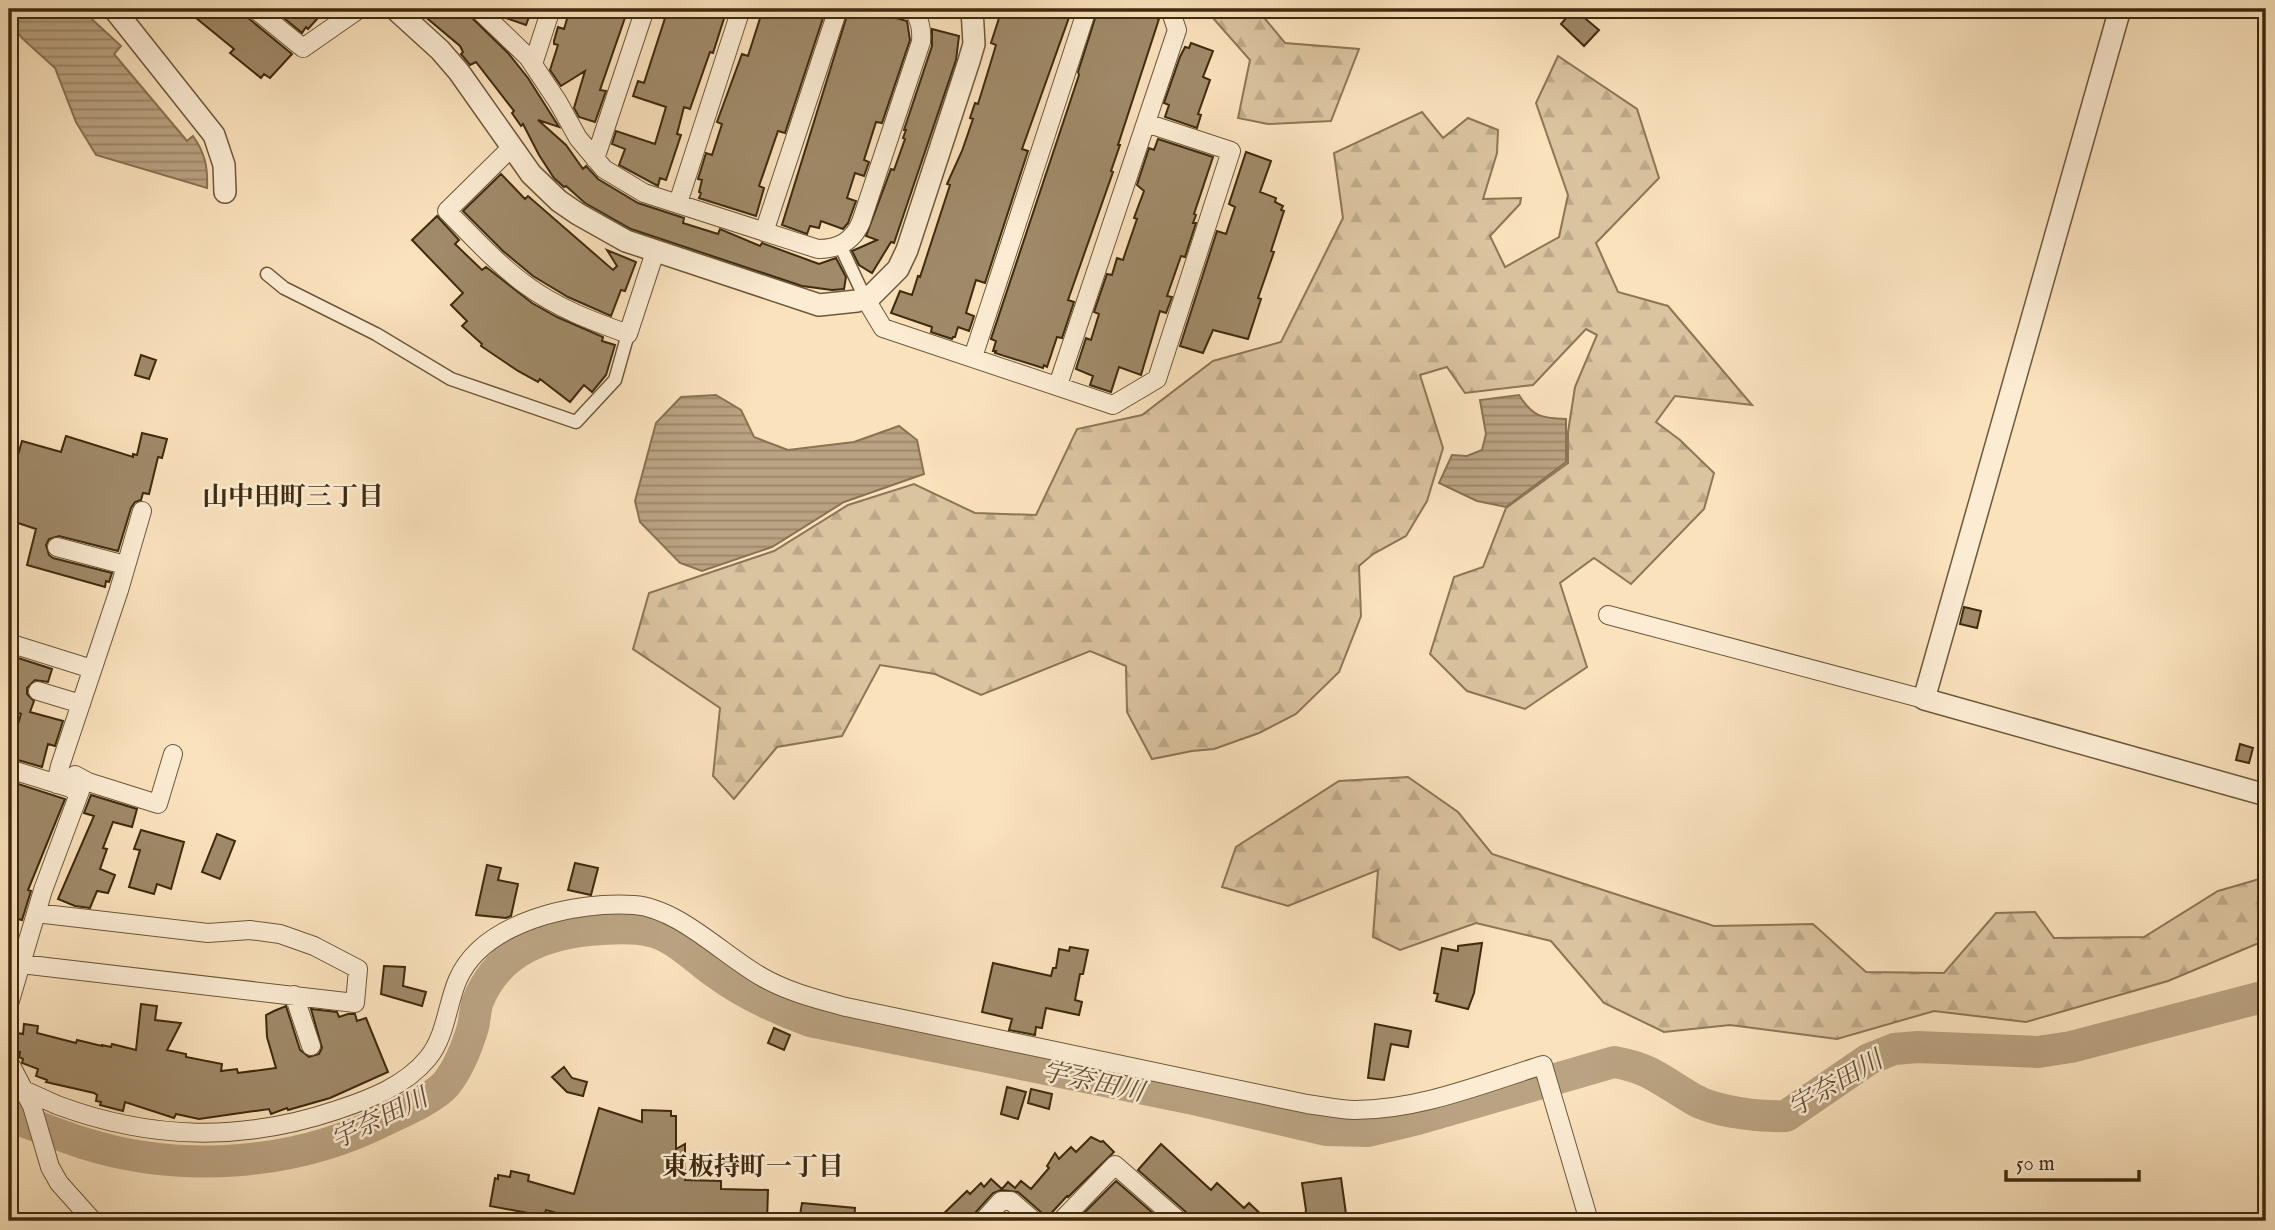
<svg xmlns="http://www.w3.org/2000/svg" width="2275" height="1230" font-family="'IM FELL English','Noto Serif JP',serif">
  <defs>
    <pattern id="forest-firs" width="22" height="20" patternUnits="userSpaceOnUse" patternTransform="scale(1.75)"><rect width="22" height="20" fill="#dac39f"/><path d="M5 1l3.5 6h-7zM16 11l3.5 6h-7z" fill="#bca888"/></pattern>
    <pattern id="water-rules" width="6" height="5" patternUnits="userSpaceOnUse" patternTransform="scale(1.75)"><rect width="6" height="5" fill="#baa382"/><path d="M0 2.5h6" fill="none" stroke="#998569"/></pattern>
  </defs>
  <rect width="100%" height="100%" fill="#fae2bd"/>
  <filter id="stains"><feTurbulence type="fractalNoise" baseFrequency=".00286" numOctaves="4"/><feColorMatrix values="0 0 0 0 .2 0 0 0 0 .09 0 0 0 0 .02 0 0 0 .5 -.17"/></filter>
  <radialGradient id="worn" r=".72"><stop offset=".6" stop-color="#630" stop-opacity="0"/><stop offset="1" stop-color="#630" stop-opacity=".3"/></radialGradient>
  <path fill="url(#forest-firs)" stroke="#8c7656" stroke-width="2" d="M1205,9H1257L1285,43L1359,49L1331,121L1268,124L1238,118L1250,60Z
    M1558,56L1637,109L1659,178L1596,243L1618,292L1668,306L1752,405L1675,396L1656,422L1680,440L1714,473L1704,509L1631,584L1594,558L1560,583L1587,667L1525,709L1467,691L1430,654L1454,577L1483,567L1506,508L1568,463V432L1575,387L1597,335L1586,329L1533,385L1465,393L1447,367L1420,375L1443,448L1427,501L1406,536L1373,554L1359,566L1361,616L1339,672L1296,714L1259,733L1214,749L1192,751L1152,759L1127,712L1126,666L1090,651L981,695L935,674L880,665L842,736L777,747L734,799L713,776L720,708L633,649L649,593L774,551L848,505L914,484L975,513L1036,515L1077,429L1142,415L1213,361L1281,342L1343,218L1334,153L1422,112L1443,138L1468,118L1498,130L1497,153L1483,199L1521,198L1520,204L1490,236L1505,267L1559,237L1568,195L1536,103Z
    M1408,777L1458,812L1492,854L1714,926L1813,924L1866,972L1944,973L1996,913L2035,912L2054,938L2144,937L2218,891L2266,877V940L2168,981L2026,1022L1934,1011L1837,1039L1730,1025L1664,1032L1604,1003L1551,941L1476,923L1400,950L1373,937L1378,870L1288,906L1222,887L1236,847L1339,781Z"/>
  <path fill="url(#water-rules)" stroke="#887354" stroke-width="2" d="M9,9H81L121,46L114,54L187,141L193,136C205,153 208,167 207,188L96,155L76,122L55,68L22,38L9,21Z
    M716,395L741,410L754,437L788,450L854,442L899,426L917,440L924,474L844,502L772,547L702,571L680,563L640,522L635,501L656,423L681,397Z
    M1519,395C1533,417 1541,418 1566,419V462L1506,507L1477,501L1439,483L1452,455L1467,456L1482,450L1486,434L1480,400Z"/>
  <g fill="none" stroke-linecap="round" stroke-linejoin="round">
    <path stroke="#baa382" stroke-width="32" d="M9,1116C34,1125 58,1135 83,1143C181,1174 296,1166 387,1119C404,1111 434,1098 446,1084C459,1068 467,1047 473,1027C475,1018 475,1009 478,1001C499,948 550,932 602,929C617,928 635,927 650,931C673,935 697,960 716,973C745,994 777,1009 810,1021L1189,1098L1326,1130L1368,1131L1418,1119L1614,1062C1651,1068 1663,1082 1693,1099C1715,1112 1760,1117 1786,1116L1869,1059L1894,1049L1918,1047L2038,1052L2071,1047L2266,996"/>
  </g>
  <path fill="#a08a69" stroke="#3e2a0e" stroke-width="2" d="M185,9H244L248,18L292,54L270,78L264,74L261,78L230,53L234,49Z
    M273,9H326L308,29L306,27L302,33Z
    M416,9H463L467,13L508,53L528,78L559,127L538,120L566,145L583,169L586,166L598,179L638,203L684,218L683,223L718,234L720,229L760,246L762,243L819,264L836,258L846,277L844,289L832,290L802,286L631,229L585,203L566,186L564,187L554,178L539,155L523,124L521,126L512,113L514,111L476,62L470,65L461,54L463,52L460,46Z
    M494,9H532L526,25L503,17Z
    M570,9H628L600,90L606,91L595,122L579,117L574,108L585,71L561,86L550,70L558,45L554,44V41L558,27L564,29Z
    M668,9L700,17L702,9H727L713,53L710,52L690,109L684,107L677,134L681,135L666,180L660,178L658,186L619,165L625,149L612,144L616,131L655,144L666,107L633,96L638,81L644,83Z
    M763,9H826L785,133L778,131L759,186L764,188L756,216L699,198L701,193L699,192L702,180L698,179L706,153L712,155L722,124L717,122L742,54L748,56Z
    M849,9H887L885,15L907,21L910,40L882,123L876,122L864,160L869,162L864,176L855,173L847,198L856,201L848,223L843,229L821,221L819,228L810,226L807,234L782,225Z
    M1002,9H1072L1022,149L1028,151L985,283L976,280L966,313L974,316L969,331L958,327L955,337H953L952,339L931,332L932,327L891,313L900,291L912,295L918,276L920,277L950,185L947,184L962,151L973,119L970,118L975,103L978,104L990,65L996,45L991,43Z
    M1098,9H1146L1158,13L1156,18L1159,19L1118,145H1120L1111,171L1113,172L1068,300L1074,302L1062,338L1057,337L1047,367L1044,365L1043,368L995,353L996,351H993L996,341L991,339L1079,75L1078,72Z
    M1574,9L1599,30L1584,46L1561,24Z
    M932,29L959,36L956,60L894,243L891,242L872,273L859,265L852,251L877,240L866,236L891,169L894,170L905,139L903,138L906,130H904L932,46Z
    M1191,43L1213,51L1203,77L1210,80L1198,114L1201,115L1197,128L1165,117L1169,105L1164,103L1180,57L1185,47L1189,48Z
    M1158,139L1213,157L1194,214L1196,215L1193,223H1196L1185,257L1181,256L1167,296L1172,297L1166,313L1160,311L1141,375L1119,367L1111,392L1090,385L1093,376L1076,369L1086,338L1091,340L1099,314L1094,312L1107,274L1112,275L1117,258L1123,260L1126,251L1137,219L1134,218L1144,191L1137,185L1149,148L1154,150Z
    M1246,152L1271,161L1260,192L1276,198L1275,202L1283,206L1281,210L1284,211L1271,251L1274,252L1258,298L1261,299L1248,339L1213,330L1203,353L1180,346L1217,231L1226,234L1235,207L1229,204Z
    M501,174L525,199L528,196L613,270L617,266L607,250L636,262L625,291L621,290L611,316L568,297L533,276L503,251L463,211Z
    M437,216L459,240L455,244L482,270L486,267L532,303L557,317L603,337L602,341L615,345L606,375L592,392L584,385L570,402L540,379L538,382L518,371L481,346L482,344L462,326L467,321L451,305L463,293L412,240Z
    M141,355L156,360L149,379L135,375Z
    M142,433L167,439L162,458L158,457L149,494L143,493L141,500L135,502L131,508L118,551L59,536L49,539L46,545L49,555L53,558L112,573L109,582L106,581L105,587L27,565L36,529L9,520V486L22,441L61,452L66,436L133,457V454L137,455Z
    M1964,607L1981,611L1977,628L1960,624Z
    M9,655L52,669L48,682L35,680L27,688V694L34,701L30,712L63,721L55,746L48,744L42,767L11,758L15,745L12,744L21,714L9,710Z
    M2240,744L2253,748L2249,763L2236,760Z
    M9,781L65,799L28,890L31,891L22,920L9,917Z
    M91,795L137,809L132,827L113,822L103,848L107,849L100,869L115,875L108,893L97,891L90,908L75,906L58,899L94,816L84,813Z
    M141,830L184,842L171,889L157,884L154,894L129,887L140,850L134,849Z
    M217,834L235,841L220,879L202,872Z
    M575,863L598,868L591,895L568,890Z
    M487,865L501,868L498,880L518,884L511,916L506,918L476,915Z
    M1482,943L1474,993L1468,1009L1436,1001L1438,994L1434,993L1442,948L1458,951V946Z
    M1070,947L1088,950L1083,974H1080L1075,1000L1082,1002L1079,1015L1046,1008L1042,1028L1036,1027L1035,1035L1009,1030L1012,1019L982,1012L993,963L1051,976L1053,968H1056L1059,949L1069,951Z
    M384,966L405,967L403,986L426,992L422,1006L381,994Z
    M141,1004L157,1006L155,1020L181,1023L167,1050L186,1054V1057L222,1064L221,1071L237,1069L238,1073L276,1068L267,1037L266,1015L274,1011L286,1006L300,1050L309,1057L319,1054L322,1048L311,1009L337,1012L339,1017L348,1014H355L357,1021L366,1018L388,1072L330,1098L288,1110L287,1108L271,1114L269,1109L199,1119L176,1114L174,1118L125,1102L123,1111L100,1105L101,1102L96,1101L97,1095L94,1093L46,1082L47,1080L36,1076L38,1069L22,1063L23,1059L19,1057L20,1052L10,1049L9,1036H16L17,1033L23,1034L24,1024L38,1026L37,1033L76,1043L77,1040L102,1046V1045L111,1047L112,1044L136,1050Z
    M1375,1024L1411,1031L1408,1047L1391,1044L1384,1080L1368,1078Z
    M774,1028L790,1035L784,1050L768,1043Z
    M564,1067L572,1078L587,1082L583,1096L567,1092L552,1077Z
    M1007,1087L1026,1092L1018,1119L1001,1114Z
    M1031,1089L1052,1094L1049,1109L1028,1103Z
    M599,1108L642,1122V1110L671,1111V1116H676V1149L685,1144V1180L721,1181V1189L768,1190L767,1221H584L546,1210L544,1216L490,1206L495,1178L498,1179V1175L510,1177L511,1171L529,1175L528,1181L574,1194Z
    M1091,1137L1101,1142L1103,1141L1114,1152L1068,1197L1067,1196L1045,1220L1041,1212L1018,1192L1001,1190L993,1193L975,1213L972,1221H936L967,1191L970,1194L981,1183L984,1187L991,1179L1002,1189L1008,1182L1015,1188L1021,1181L1031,1189L1049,1168L1047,1166L1055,1153L1059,1159L1071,1147L1076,1152Z
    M1161,1144L1211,1190L1217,1183L1244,1208L1249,1203L1268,1221H1190L1186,1212L1138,1170Z
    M1341,1178L1347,1221H1304L1306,1210L1302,1183Z
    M1116,1181L1162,1221H1092L1084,1213Z
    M802,1203L855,1208L854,1221H799Z"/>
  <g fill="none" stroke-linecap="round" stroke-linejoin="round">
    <defs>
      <path id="pedestrian" d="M840,245L865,298
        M267,274L284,288L376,334L451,379L576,422L615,380L628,334"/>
      <path id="minor" d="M255,9L303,48L359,9
        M478,9L528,57L558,102L578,138L604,169L644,193L818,249C839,249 853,241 861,222L921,42C922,29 920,20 913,9
        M533,64L551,9
        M511,148L447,211C472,236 497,264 526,285C557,308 592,321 628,334L655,252
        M595,159L645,9
        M678,203L741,9
        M764,232L838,9
        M865,298L883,328L1113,405L1157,379L1231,151L1146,123
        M973,357L1087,9
        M1058,385L1177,30L1170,9
        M57,547L125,565
        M1608,615L1924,699
        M9,643L92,669
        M38,691L81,704
        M9,769L80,791L43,890L9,1004
        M56,784L60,766L119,590L142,511
        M70,788L75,775L88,782L158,804L173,754
        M21,964L355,1003L358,969L314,946L280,934L250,930L208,933L36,913
        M294,995L311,1046
        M9,1062L32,1106L50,1167L59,1183L93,1221
        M9,1084C25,1090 41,1098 57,1105C151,1140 242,1142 337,1110C370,1099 405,1086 428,1058C446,1036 447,1004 458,979C484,921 576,901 634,905C678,908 723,955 762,977C788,992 817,999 846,1007L1307,1104C1323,1106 1339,1110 1355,1110C1419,1110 1482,1084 1543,1065L1589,1221
        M983,1221L1001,1201H1011L1034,1221
        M1061,1221L1115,1165L1179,1221"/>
      <path id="tertiary" d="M114,9L214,135L224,165L225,192
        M395,9L440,50L459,72L531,174L559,201L578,214L626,241L819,305L857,301L872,295L898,269L907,250L969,61L974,44L972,9
        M2120,9L1924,699L2266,795"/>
    </defs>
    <use href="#pedestrian" stroke="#6d583a" stroke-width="15"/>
    <use href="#minor" stroke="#6d583a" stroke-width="20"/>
    <use href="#tertiary" stroke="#6d583a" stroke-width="24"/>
    <use href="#pedestrian" stroke="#fcecd4" stroke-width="12"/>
    <use href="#minor" stroke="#fcecd4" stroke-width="18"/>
    <use href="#tertiary" stroke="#fcecd4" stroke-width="21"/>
  </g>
  <g text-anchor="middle" stroke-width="5" stroke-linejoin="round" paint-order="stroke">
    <g font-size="26" font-weight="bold" fill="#3e2a0e" stroke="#fcecd4">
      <text x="293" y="505">山中田町三丁目</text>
      <text x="753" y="1175">東板持町一丁目</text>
    </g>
    <g font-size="26" font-style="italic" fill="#634e31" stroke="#fcecd4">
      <text transform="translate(1093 1081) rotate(12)" y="9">宇奈田川</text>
      <text transform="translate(1835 1083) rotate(-30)" y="9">宇奈田川</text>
      <text transform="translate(379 1118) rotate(-26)" y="9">宇奈田川</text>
    </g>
  </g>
  <rect width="2275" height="1230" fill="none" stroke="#fae2bd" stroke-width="35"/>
  <rect x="10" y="10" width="2254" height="1209" fill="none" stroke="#3e2a0e" stroke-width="3.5"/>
  <rect x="18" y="18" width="2240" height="1195" fill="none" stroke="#3e2a0e" stroke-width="2"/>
  <path d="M2006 1170v10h133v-10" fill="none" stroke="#3e2a0e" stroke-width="3.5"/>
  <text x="2016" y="1170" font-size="21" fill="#3e2a0e" stroke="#fcecd4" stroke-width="5" paint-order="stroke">50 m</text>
  <rect width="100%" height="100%" filter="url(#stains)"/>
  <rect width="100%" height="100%" fill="url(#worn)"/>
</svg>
